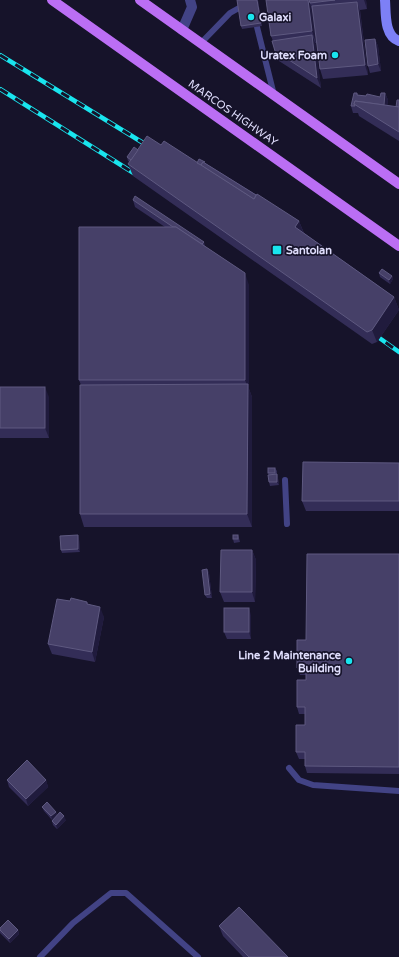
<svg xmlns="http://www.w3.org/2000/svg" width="399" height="957" font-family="'Varela Round',sans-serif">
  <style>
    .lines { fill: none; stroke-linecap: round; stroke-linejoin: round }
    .lane { stroke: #424385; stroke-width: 6 }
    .street { stroke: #424385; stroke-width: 10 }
    .secondary { stroke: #7d80f6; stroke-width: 10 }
    .primary { stroke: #bb6ef4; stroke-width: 10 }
    .rail-casing { stroke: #19e5ee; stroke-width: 4.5 }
    .rail { stroke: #16132a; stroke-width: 3; stroke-dasharray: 9; stroke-linecap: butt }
    .wall { fill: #332d57 }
    .shaded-wall { fill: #201b3d }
    .building { fill: #464068; stroke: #5e5980 }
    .poi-dot { fill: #19e5ee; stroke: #16132a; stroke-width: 1.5 }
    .labels { text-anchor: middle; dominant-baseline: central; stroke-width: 3.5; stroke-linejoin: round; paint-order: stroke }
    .poi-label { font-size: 11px; font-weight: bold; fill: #e0defd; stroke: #16132a; text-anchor: start }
    .street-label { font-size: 11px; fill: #e0defd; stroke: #16132a }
  </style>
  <rect width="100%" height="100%" fill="#16132a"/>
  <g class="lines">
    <g class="lane">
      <polyline points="257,27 274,95"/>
      <polyline points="200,44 230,13 239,8"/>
      <polyline points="285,480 287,524"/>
      <polyline points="289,768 299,780 313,785 399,791"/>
      <polyline points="40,957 73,923 111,893 126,893 198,957"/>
    </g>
    <polyline class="street" points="182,30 192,7 190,0"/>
    <path class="secondary" d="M385,0C386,13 384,36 399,41"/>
    <g class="primary">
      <polyline points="52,0 399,246"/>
      <polyline points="140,0 399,184"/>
    </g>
    <defs>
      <g id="rail">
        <polyline points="0,55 153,149"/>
        <polyline points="0,89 140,177"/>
        <polyline points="371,332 399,352"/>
      </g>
    </defs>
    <use href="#rail" class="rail-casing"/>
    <use href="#rail" class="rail"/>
  </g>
  <g class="wall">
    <polygon points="237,0 258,0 262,26 242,29 241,26"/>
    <polygon points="266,0 366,0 367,9 360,10 368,75 323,79 320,69 313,13 312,10 316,43 315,43 321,88 279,61 272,41 273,41 271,36"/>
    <polygon points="375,39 378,46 381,71 370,73 368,66"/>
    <polygon points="357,93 358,95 380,97 385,93 388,100 387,106 396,107 399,100 399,141 359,116 358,113 353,113 351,106"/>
    <polygon points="161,145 197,163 205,163 299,221 304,233 394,297 399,310 377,342 372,344 133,176 128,164 130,162 128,161 127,157 138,150"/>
    <polygon points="133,200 204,242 205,247 249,285 249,389 252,397 252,527 84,527 80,514 81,385 79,380 165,227 135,207"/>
    <polygon points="379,273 392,276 393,279 390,284 380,277"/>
    <polygon points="0,387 49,397 49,438 0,438"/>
    <polygon points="399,463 399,511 306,511 302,501"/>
    <polygon points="275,468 277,471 277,474 278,478 279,485 270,486 269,482 269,475 268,473"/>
    <polygon points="238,535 239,538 240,542 234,543 233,539"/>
    <polygon points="79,539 80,552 62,553 61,550"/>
    <polygon points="252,550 256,560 255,602 224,602 220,592"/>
    <polygon points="399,554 399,774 307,773 305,766 305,759 299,759 296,752 305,725 305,714 299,714 297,707 306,680 306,675 300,675 297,668 306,640"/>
    <polygon points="207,569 209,573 212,598 207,598 205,595"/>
    <polygon points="70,601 87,602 88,605 104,617 95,662 52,654 48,644"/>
    <polygon points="251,615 251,639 227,639 224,632"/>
    <polygon points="7,780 46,780 48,787 28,806 9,787"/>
    <polygon points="42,807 56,812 57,815 52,820 44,811"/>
    <polygon points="66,820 57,829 53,825 52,821"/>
    <polygon points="219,926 288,957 243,957 223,936"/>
    <polygon points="0,928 18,930 19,934 10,943 0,933"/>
  </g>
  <g class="shaded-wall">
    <polygon points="257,0 258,0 262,26 261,23"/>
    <polygon points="308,0 311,0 310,3 312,10 316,43 312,31"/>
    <polygon points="364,0 366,0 367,9"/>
    <polygon points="357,2 360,12 368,75 365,65"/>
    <polygon points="312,35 316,45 321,88 317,78"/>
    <polygon points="375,39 378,46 381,71 378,64"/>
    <polygon points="385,93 388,100 386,117 383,110"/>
    <polygon points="299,221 304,234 295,227"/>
    <polygon points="245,273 249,285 249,389 252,397 252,527 247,514 248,388 245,380"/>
    <polygon points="392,276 393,279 390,284 389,280"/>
    <polygon points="394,297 399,310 377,342 372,330"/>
    <polygon points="45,387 49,397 49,438 45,428"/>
    <polygon points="277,474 278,478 279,485 277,482"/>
    <polygon points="78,535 79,539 80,552 78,549"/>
    <polygon points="252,550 256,560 255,602 252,592"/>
    <polygon points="207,569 209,573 212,598 210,594"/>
    <polygon points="100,607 104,617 95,662 92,652"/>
    <polygon points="249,608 251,615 251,639 249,632"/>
    <polygon points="46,780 48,787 28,806 26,799"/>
    <polygon points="56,812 57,815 52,820 51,816"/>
    <polygon points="64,816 66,820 57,829 56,825"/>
    <polygon points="18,930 19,934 10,943 9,939"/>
  </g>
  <g class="building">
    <polygon points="237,0 257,0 261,23 241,26"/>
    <polygon points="266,0 308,0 312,31 271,36"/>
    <polygon points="309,0 335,0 310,3"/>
    <polygon points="357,2 365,65 320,69 312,6"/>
    <polygon points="312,35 317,78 275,51 272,41"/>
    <polygon points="375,39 378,64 368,66 365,40"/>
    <polygon points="354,93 357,93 357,95 366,96 367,94 380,97 381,93 385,93 384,105 355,101 354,104 355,106 351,106"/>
    <polygon points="397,100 399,100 399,107 396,107"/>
    <polygon points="355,101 399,107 399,132 354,104"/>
    <polygon points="147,136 161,145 164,141 254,199 257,194 299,221 295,227 394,297 372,330 367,332 128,164"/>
    <polygon points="134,147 138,150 131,160 127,157"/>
    <polygon points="199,159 205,162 203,162 201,165 197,163"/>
    <polygon points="203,162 256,195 254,199 201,165"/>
    <polygon points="135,196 204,242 202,244 176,227 173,227 133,200"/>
    <polygon points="79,227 176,227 245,273 245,380 79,380"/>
    <polygon points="382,269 392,276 389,280 379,273"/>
    <polygon points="248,384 247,514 80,514 80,385"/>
    <rect x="0" y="387" width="45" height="41"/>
    <polygon points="303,462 399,463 399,501 302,501"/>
    <rect x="268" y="468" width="7" height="5"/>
    <polygon points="277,474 277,482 269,482 268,475"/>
    <polygon points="78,535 78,549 61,550 60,536"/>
    <rect x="233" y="535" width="5" height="4"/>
    <polygon points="221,550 252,550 252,592 220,592"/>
    <polygon points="307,554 399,554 399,767 305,766 305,752 296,752 296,725 305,725 305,707 297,707 297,680 306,680 306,668 297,668 297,640 306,640"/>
    <polygon points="207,569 210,594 205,595 202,570"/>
    <polygon points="71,598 87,602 87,604 100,607 92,652 48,644 57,599 70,601"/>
    <rect x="224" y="608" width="25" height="24"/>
    <polygon points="27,760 46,780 26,799 7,780"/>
    <polygon points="47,802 56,812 51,816 42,807"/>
    <polygon points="60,812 64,816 56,825 52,821"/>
    <polygon points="239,907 288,957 249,957 219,926"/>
    <polygon points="8,920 18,930 9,939 0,930 0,928"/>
  </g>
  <g class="poi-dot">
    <circle cx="251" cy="17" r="4"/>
    <circle cx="335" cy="55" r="4"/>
    <rect x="272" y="245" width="10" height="10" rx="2"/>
    <circle cx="349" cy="661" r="4"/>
  </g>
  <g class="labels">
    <g class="poi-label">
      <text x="259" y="17">Galaxi</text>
      <text x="327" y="55" text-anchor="end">Uratex Foam</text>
      <text x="286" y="250">Santolan</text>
      <text x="341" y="655" text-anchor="end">Line 2 Maintenance<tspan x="341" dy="13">Building</tspan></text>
    </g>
    <g class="street-label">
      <text transform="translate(233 113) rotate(35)">MARCOS HIGHWAY</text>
    </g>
  </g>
</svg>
